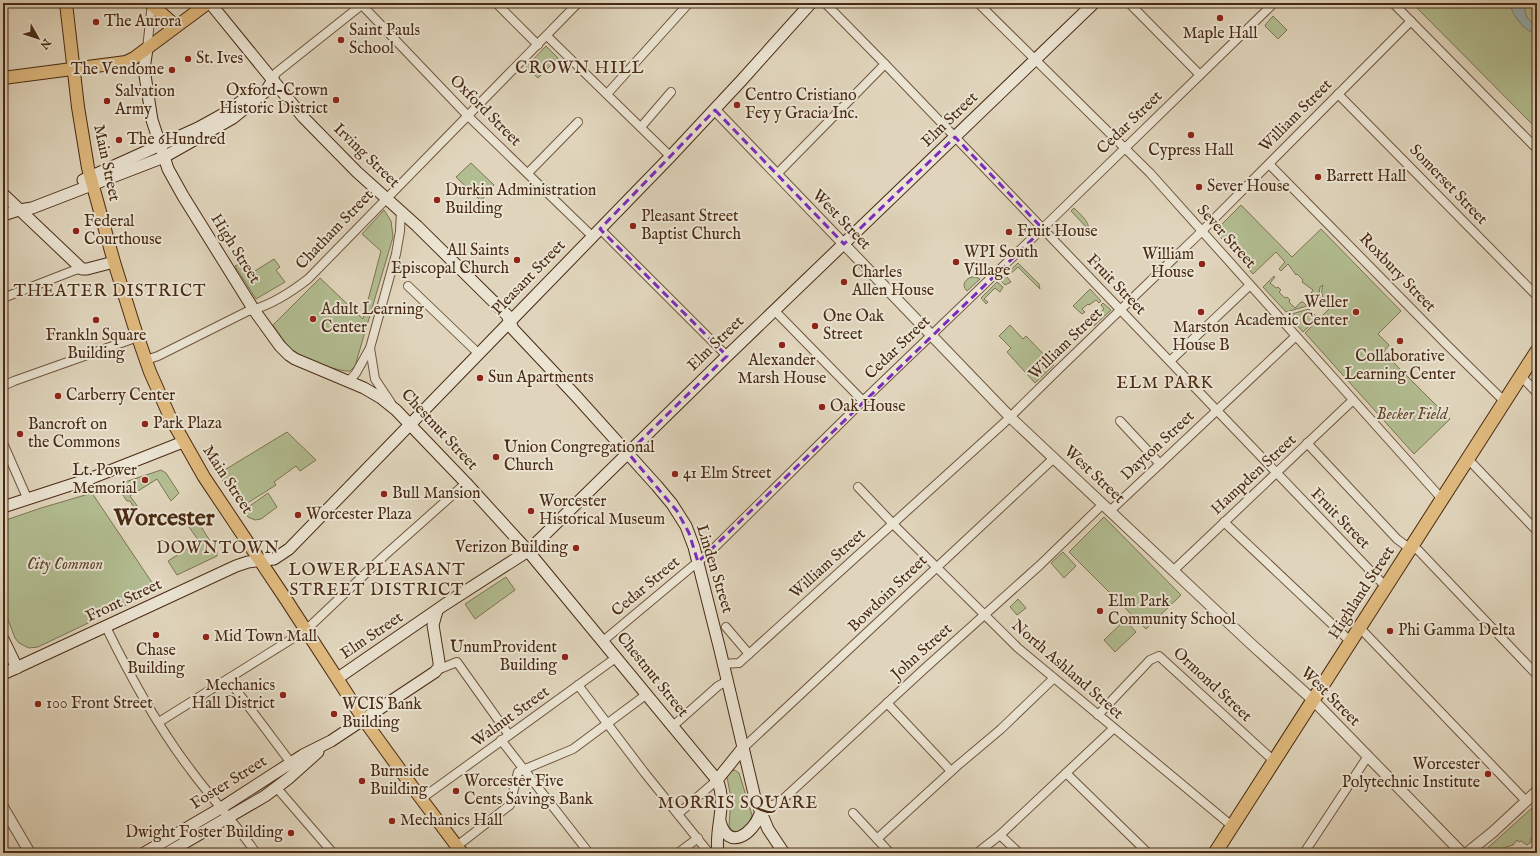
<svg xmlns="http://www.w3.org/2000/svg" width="1540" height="856" font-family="'IM FELL English',serif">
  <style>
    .green { fill: #b2bd91; stroke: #7e7452 }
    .water { fill: #98b6bb; stroke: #787e78 }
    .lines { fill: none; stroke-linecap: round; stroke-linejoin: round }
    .minor-casing { stroke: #6f553d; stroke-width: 10 }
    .tertiary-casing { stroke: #6f553d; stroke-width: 12 }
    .secondary-casing { stroke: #492a13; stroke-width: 13 }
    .primary-casing { stroke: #492a13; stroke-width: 14 }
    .trunk-casing { stroke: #492a13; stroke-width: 15 }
    .minor { stroke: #ebe4d3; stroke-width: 8 }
    .tertiary { stroke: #ebe4d3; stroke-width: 10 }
    .secondary { stroke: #ebe4d3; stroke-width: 11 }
    .primary { stroke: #e0ba7e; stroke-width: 12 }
    .trunk { stroke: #e0ba7e; stroke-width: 13 }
    .marked { fill: none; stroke: #7b2cbf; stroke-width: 3; stroke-dasharray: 8 5; stroke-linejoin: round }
    .poi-dot { fill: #8f2418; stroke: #ebe4d3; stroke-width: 1.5 }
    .labels { text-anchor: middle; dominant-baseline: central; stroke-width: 4; stroke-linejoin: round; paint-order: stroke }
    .poi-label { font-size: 16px; fill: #492a13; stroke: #ebe4d3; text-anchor: start }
    .street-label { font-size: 16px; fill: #492a13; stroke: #ebe4d3 }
    .park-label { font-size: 16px; font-style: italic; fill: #5e472c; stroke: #ebe4d3 }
    .neighbourhood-label { font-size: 17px; letter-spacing: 1px; fill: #492a13; stroke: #ebe4d3 }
    .town-label { font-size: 24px; font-weight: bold; fill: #492a13; stroke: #ebe4d3 }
  </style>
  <rect width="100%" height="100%" fill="#e0d5bc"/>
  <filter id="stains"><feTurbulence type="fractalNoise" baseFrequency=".005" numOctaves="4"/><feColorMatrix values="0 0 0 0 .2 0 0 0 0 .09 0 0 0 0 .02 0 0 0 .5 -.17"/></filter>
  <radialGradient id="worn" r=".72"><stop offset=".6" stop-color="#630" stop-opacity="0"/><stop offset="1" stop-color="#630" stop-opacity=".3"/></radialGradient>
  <g class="green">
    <polygon points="1412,3 1537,3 1537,129"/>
    <polygon points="1273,16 1287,30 1278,39 1265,26 1266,24"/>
    <polygon points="546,46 558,58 538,78 526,67"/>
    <polygon points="471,163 494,185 481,201 456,177"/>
    <path d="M1241,205L1292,257L1321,229L1401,311L1378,334L1389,345L1385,350L1384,353L1450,419L1414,454L1305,333L1333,305L1335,299L1326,301C1321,296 1321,291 1323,285L1320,287L1319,294L1324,302L1312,304L1307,299L1313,290L1302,282L1303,280L1297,274L1296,275L1288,264L1281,271L1279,269L1285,262L1276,252L1253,274L1215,231Z"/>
    <path d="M1074,208C1080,214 1089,221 1089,230L1071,211Z"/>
    <path d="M384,210L391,221L393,237L355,366L350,371C340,373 300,357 292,350C285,343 279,334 273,325L320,278L363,319L381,251L362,234Z"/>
    <polygon points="274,259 280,267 276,270 285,282 256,299 235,266 239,264 247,276"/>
    <polygon points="1018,263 1039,284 1040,289 1018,267 1007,277 1011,282 1005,285 1000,280"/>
    <polygon points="1274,276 1275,277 1270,283 1276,288 1278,287 1281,290 1279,292 1285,298 1287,297 1290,300 1289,302 1295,308 1301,302 1303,302 1307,306 1286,312 1263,287"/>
    <path d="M971,277H976L980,279L967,291C961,285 965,280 971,277Z"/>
    <polygon points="997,282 1003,287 1000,292 995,288 984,299 988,302 986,304 981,298"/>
    <polygon points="1090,289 1101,301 1099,303 1096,300 1089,305 1088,304 1082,309 1085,312 1082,314 1073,306"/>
    <polygon points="1103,303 1111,310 1094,326 1089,321 1093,317 1094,318 1104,309 1101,305"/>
    <polygon points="1309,309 1318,318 1303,332 1288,315"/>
    <polygon points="1010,325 1023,339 1026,336 1054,365 1035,383 1007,352 1011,348 999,336"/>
    <polygon points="287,432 316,460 300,471 296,466 274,482 276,485 241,507 218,474"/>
    <polygon points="161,470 166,473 179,493 171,501 157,479 130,496 138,507 135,509 130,501 127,501 118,488 119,484"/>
    <polygon points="92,493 157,590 38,647 29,648 19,643 15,638 3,607 3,521 41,508"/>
    <polygon points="268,493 277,507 261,519 255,520 248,517 244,510"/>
    <polygon points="193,514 217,552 217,556 177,575 168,561 199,541 184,520"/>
    <polygon points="1104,517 1181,595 1146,629 1069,552"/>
    <polygon points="1063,552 1076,566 1064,578 1051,563"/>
    <polygon points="506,577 515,590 475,619 465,604"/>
    <polygon points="1018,599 1026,608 1017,615 1010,607"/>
    <polygon points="1125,620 1136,632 1115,652 1104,640"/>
    <polygon points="735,770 739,773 752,815 750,821 738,832 732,831 729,826 731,798 727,777 731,771"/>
    <polygon points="1532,808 1537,813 1537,832 1531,838 1531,842 1527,845 1521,841 1519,842 1517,840 1513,845 1506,847 1502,853 1482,853"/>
  </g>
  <path class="water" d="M1509,3H1537V5C1517,0 1525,21 1537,26V34C1522,30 1514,16 1509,3Z"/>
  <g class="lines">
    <defs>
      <g id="minor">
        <polyline points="360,3 468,116 592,236"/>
        <polyline points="496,3 538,45"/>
        <polyline points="825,3 885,64 1386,587"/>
        <polyline points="978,3 1150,173 1442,499"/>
        <polyline points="1129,3 1200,75"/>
        <polyline points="1393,3 1537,149"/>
        <polyline points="547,36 671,157"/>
        <polyline points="147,49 152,3"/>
        <polyline points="273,80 276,73 364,3"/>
        <polyline points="607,94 689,3"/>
        <polyline points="1338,94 1537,296"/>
        <polyline points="641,127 671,92"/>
        <polyline points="1269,164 1445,343 1505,402"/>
        <polyline points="528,173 578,122"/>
        <polyline points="777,174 885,64"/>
        <polyline points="600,229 727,356"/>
        <polyline points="408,286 479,354"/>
        <polyline points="3,298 75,270 82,269"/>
        <polyline points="774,310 863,401"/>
        <path d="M146,360L158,356L248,311C270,306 290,293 308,279L578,3"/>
        <polyline points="1170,361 1250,285"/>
        <polyline points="1521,376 1537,393"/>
        <polyline points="349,381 356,373 370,348"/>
        <polyline points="3,386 14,381 138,337"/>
        <polyline points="391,403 375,379 370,348 396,254 400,231 401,211"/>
        <polyline points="1120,421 1160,464"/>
        <polyline points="3,443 28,500"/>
        <polyline points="1307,443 1397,539 1405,545 1418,550 1537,675"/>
        <polyline points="1467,458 1537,531"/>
        <polyline points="858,487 898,529 1018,648 1232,826"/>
        <polyline points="1110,511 1296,336"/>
        <polyline points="1224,522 1351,642"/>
        <polyline points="1174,570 1353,400"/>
        <path d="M106,627C130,676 157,726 190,769C211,798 236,824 256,853"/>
        <polyline points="726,627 749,654"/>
        <polyline points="1360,628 1526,801"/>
        <polyline points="603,641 712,550 869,395 1046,225 1274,3"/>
        <polyline points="723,664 739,663 1005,422 1060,368 1197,236 1411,21"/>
        <polyline points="437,670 457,662 509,735"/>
        <polyline points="228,679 291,763"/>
        <polyline points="578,685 644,772 709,853"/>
        <polyline points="887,703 951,771"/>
        <polyline points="1098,715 1150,660 1159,656 1274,761"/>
        <polyline points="159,722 306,630 384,556 466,483"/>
        <polyline points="673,726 718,686 727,681"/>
        <polyline points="501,740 589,853"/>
        <polyline points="742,749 1054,458"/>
        <polyline points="1066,773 1148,853"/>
        <polyline points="276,787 333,853"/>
        <polyline points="421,799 617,657"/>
        <path d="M755,799C763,804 771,808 780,802L923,670L1040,565L1103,504"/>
        <polyline points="853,813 890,853"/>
        <polyline points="678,814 717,780"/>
        <polyline points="1000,835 1019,853"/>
        <polyline points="877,839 957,766 1001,729 1054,678"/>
        <polyline points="457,846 510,805 518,772 573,749 647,694"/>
        <polyline points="678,853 698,838"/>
        <polyline points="977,853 1000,835 1114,728"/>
        <polyline points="1304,853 1368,756"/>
      </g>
      <g id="tertiary">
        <polyline points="715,110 1010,417 1249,642 1313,700 1462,853"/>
        <polyline points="3,807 30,853"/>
        <polyline points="1467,853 1493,832 1537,791"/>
      </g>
      <g id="secondary">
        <polyline points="210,3 303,117 357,172 417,226 507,315 513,329 576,396 657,486 672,504 686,526 694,547 720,650 755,798 768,829 784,853"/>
        <path d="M147,49L144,69L152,120L168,169L183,196L254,310L280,346L289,355L295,359L364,388L381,398L396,410L466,483L528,551L717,780C728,803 714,829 718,853"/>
        <polyline points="83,180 198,128 227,112 247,97"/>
        <polyline points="3,194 82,269 87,269 114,262"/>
        <polyline points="3,215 19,210 32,208 164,157 233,118 266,91 273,80"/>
        <polyline points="3,507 89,479 183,442"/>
        <polyline points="3,639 17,668"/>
        <polyline points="3,674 236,566 248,562 274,559 289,549 669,158 741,81 811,3"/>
        <polyline points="338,678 444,605 528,551 727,356 1094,3"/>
        <polyline points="717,780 742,749"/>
        <path d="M720,821C728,852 753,834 760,814"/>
        <polyline points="144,853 221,808 303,755 331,741 435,672 439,667 439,662 433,625 437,611"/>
        <polyline points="167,853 265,796 289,778 318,752"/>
      </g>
      <g id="primary">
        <polyline points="66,3 78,107 88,168 114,262 135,329 150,372 170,417 204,477 287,601 364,720 414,789 462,853"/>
        <polyline points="152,5 176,26"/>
        <polyline points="3,78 126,62 134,58 208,3"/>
      </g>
      <polyline id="trunk" points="1215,853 1537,351"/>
    </defs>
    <use href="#minor" class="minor-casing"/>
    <use href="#tertiary" class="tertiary-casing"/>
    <use href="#secondary" class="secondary-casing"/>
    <use href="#primary" class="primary-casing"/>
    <use href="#trunk" class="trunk-casing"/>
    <use href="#minor" class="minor"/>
    <use href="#tertiary" class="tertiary"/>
    <use href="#secondary" class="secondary"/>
    <use href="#primary" class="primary"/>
    <use href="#trunk" class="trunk"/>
  </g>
  <path class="marked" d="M715,110L844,244L955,137L1043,229L698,562L689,533L677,511L628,453L727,356L600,229Z"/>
  <g class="poi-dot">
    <circle cx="1220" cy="18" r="4"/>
    <circle cx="96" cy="22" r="4"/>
    <circle cx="341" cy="40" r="4"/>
    <circle cx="188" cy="59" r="4"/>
    <circle cx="172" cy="70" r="4"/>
    <circle cx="336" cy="100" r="4"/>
    <circle cx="107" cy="101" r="4"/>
    <circle cx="737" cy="105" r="4"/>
    <circle cx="1191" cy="135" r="4"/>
    <circle cx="119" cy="140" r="4"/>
    <circle cx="1318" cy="177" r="4"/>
    <circle cx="1199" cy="187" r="4"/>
    <circle cx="437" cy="200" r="4"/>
    <circle cx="633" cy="226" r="4"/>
    <circle cx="76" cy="231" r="4"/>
    <circle cx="1009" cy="232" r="4"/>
    <circle cx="517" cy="260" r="4"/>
    <circle cx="956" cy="262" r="4"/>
    <circle cx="1202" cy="264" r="4"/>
    <circle cx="844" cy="282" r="4"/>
    <circle cx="1201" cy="312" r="4"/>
    <circle cx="1356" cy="312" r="4"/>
    <circle cx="313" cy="319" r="4"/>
    <circle cx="96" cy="320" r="4"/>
    <circle cx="815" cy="326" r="4"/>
    <circle cx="1400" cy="341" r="4"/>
    <circle cx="782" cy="345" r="4"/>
    <circle cx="480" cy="378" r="4"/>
    <circle cx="58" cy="396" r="4"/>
    <circle cx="822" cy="407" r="4"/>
    <circle cx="145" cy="424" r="4"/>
    <circle cx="20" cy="434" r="4"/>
    <circle cx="496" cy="457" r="4"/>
    <circle cx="675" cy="474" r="4"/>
    <circle cx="145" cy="480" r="4"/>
    <circle cx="384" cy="494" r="4"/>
    <circle cx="531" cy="511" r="4"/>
    <circle cx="298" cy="515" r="4"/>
    <circle cx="576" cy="548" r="4"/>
    <circle cx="1100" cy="611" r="4"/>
    <circle cx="1390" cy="631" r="4"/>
    <circle cx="156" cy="635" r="4"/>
    <circle cx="206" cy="637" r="4"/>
    <circle cx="565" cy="657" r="4"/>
    <circle cx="283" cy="695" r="4"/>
    <circle cx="38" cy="704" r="4"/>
    <circle cx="334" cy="714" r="4"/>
    <circle cx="1488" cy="774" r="4"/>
    <circle cx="362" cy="781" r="4"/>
    <circle cx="456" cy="791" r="4"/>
    <circle cx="392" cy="821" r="4"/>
    <circle cx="291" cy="833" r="4"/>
  </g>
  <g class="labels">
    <g class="poi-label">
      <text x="104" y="22">The Aurora</text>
      <text x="349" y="31">Saint Pauls<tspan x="349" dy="18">School</tspan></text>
      <text x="1220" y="34" text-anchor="middle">Maple Hall</text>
      <text x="196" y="59">St. Ives</text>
      <text x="164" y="70" text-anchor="end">The Vendome</text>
      <text x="328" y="91" text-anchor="end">Oxford-Crown<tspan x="328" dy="18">Historic District</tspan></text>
      <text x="115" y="92">Salvation<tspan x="115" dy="18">Army</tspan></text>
      <text x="745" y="96">Centro Cristiano<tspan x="745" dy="18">Fey y Gracia Inc.</tspan></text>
      <text x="127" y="140">The 6Hundred</text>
      <text x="1191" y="151" text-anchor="middle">Cypress Hall</text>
      <text x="1326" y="177">Barrett Hall</text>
      <text x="1207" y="187">Sever House</text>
      <text x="445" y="191">Durkin Administration<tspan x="445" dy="18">Building</tspan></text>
      <text x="641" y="217">Pleasant Street<tspan x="641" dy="18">Baptist Church</tspan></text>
      <text x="84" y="222">Federal<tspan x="84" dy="18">Courthouse</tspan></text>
      <text x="1017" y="232">Fruit House</text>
      <text x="509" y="251" text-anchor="end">All Saints<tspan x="509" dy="18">Episcopal Church</tspan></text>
      <text x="964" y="253">WPI South<tspan x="964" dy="18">Village</tspan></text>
      <text x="1194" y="255" text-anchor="end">William<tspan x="1194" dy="18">House</tspan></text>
      <text x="852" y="273">Charles<tspan x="852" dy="18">Allen House</tspan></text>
      <text x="1348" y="303" text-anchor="end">Weller<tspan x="1348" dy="18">Academic Center</tspan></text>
      <text x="321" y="310">Adult Learning<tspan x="321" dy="18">Center</tspan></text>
      <text x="823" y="317">One Oak<tspan x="823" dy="18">Street</tspan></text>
      <text x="1201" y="328" text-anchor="middle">Marston<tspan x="1201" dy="18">House B</tspan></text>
      <text x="96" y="336" text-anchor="middle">Frankln Square<tspan x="96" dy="18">Building</tspan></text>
      <text x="1400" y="357" text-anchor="middle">Collaborative<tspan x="1400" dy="18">Learning Center</tspan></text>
      <text x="782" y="361" text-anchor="middle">Alexander<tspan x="782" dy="18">Marsh House</tspan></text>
      <text x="488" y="378">Sun Apartments</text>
      <text x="66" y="396">Carberry Center</text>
      <text x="830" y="407">Oak House</text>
      <text x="153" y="424">Park Plaza</text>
      <text x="28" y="425">Bancroft on<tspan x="28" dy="18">the Commons</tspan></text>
      <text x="504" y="448">Union Congregational<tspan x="504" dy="18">Church</tspan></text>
      <text x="137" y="471" text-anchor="end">Lt. Power<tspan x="137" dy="18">Memorial</tspan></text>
      <text x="683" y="474">41 Elm Street</text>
      <text x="392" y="494">Bull Mansion</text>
      <text x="539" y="502">Worcester<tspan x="539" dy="18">Historical Museum</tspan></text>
      <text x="306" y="515">Worcester Plaza</text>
      <text x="568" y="548" text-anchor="end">Verizon Building</text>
      <text x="1108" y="602">Elm Park<tspan x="1108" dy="18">Community School</tspan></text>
      <text x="1398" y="631">Phi Gamma Delta</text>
      <text x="214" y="637">Mid Town Mall</text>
      <text x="557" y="648" text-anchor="end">UnumProvident<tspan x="557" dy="18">Building</tspan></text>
      <text x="156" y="651" text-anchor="middle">Chase<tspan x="156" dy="18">Building</tspan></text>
      <text x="275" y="686" text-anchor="end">Mechanics<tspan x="275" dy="18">Hall District</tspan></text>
      <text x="46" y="704">100 Front Street</text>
      <text x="342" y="705">WCIS Bank<tspan x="342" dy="18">Building</tspan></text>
      <text x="1480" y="765" text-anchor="end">Worcester<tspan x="1480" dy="18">Polytechnic Institute</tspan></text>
      <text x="370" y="772">Burnside<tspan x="370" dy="18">Building</tspan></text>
      <text x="464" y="782">Worcester Five<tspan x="464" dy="18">Cents Savings Bank</tspan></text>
      <text x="400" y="821">Mechanics Hall</text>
      <text x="283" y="833" text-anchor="end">Dwight Foster Building</text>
    </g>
    <g class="street-label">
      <text transform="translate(485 111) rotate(45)">Oxford Street</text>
      <text transform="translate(1296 116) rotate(-45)">William Street</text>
      <text transform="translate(950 120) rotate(-44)">Elm Street</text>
      <text transform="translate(1130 123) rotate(-44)">Cedar Street</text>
      <text transform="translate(366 156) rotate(44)">Irving Street</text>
      <text transform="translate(106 163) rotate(78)">Main Street</text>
      <text transform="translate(1448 185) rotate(46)">Somerset Street</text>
      <text transform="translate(841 220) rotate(46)">West Street</text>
      <text transform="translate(335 230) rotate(-46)">Chatham Street</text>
      <text transform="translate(1226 237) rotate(48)">Sever Street</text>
      <text transform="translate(235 249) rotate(58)">High Street</text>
      <text transform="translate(1397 273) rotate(46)">Roxbury Street</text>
      <text transform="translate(529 278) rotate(-46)">Pleasant Street</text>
      <text transform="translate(1116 285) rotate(46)">Fruit Street</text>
      <text transform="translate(716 344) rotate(-44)">Elm Street</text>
      <text transform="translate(1066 344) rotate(-44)">William Street</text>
      <text transform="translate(898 348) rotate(-44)">Cedar Street</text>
      <text transform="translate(439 430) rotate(47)">Chestnut Street</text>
      <text transform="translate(1158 446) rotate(-43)">Dayton Street</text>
      <text transform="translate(1094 475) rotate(43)">West Street</text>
      <text transform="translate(1254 475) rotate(-43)">Hampden Street</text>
      <text transform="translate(227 480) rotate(57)">Main Street</text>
      <text transform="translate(1340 519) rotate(46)">Fruit Street</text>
      <text transform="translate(828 564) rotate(-42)">William Street</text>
      <text transform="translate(714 569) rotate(73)">Linden Street</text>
      <text transform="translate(646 587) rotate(-40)">Cedar Street</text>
      <text transform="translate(1362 593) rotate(-57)">Highland Street</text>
      <text transform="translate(888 594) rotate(-44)">Bowdoin Street</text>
      <text transform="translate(124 601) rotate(-25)">Front Street</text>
      <text transform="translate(372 636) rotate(-34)">Elm Street</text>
      <text transform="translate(922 652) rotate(-42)">John Street</text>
      <text transform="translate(1067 670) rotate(41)">North Ashland Street</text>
      <text transform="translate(652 675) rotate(51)">Chestnut Street</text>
      <text transform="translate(1212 685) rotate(43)">Ormond Street</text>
      <text transform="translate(1330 697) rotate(45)">West Street</text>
      <text transform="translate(511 717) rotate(-36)">Walnut Street</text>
      <text transform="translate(229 783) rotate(-32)">Foster Street</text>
    </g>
    <g class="park-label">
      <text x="1412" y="415">Becker Field</text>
      <text x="65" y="565">City Common</text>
    </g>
    <g class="neighbourhood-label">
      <text x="580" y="68">CROWN HILL</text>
      <text x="110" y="291">THEATER DISTRICT</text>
      <text x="1165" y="383">ELM PARK</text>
      <text x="218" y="548">DOWNTOWN</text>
      <text x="377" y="570">LOWER PLEASANT<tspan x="377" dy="20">STREET DISTRICT</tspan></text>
      <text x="738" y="803">MORRIS SQUARE</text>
    </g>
    <g class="town-label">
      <text x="164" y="518">Worcester</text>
    </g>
  </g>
  <rect width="1540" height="856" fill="none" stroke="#e0d5bc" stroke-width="16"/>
  <rect x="4" y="4" width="1532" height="848" fill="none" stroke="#492a13" stroke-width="2"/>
  <rect x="8" y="8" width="1524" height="840" fill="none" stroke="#492a13"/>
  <g transform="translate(38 38) rotate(129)" stroke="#ebe4d3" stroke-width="3" paint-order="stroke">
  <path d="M0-3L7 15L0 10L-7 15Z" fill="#492a13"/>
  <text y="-6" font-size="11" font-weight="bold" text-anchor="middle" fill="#492a13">N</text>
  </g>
  <rect width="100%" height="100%" filter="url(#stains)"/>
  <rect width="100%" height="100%" fill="url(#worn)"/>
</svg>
